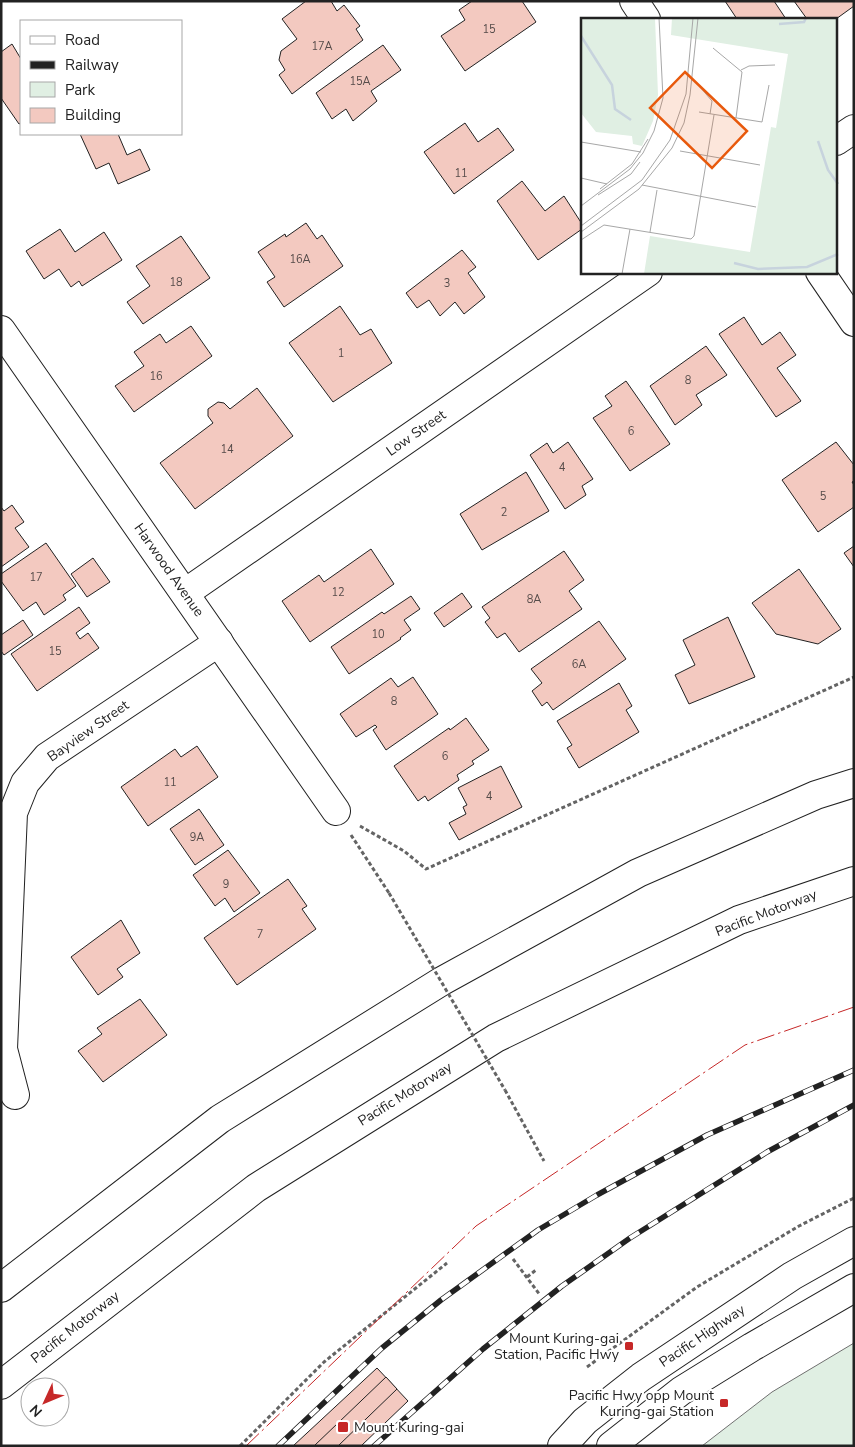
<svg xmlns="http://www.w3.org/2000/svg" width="855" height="1447" font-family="'Nunito Sans',sans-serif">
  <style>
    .green { fill: #e0efe3; stroke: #6f6f6f }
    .building { fill: #f3c9c0; stroke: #222 }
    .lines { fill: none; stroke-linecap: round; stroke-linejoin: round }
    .minor-casing { stroke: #222; stroke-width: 30 }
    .major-casing { stroke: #222; stroke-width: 30 }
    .highway-casing { stroke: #222; stroke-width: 30 }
    .path { stroke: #646464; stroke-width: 3; stroke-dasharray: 4 2.5; stroke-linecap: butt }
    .minor { stroke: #fff; stroke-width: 28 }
    .major { stroke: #fff; stroke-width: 28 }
    .highway { stroke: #fff; stroke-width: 28 }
    .rail-casing { stroke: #222; stroke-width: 5.5 }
    .rail { stroke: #fff; stroke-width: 4; stroke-dasharray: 11; stroke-linecap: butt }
    .path-bridge { stroke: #646464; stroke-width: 3; stroke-dasharray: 4 2.5; stroke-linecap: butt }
    .power { stroke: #c62828; stroke-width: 1; stroke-dasharray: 18 4 2.5 4; stroke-linecap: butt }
    .poi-dot { fill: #c62828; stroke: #fff; stroke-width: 2 }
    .labels { text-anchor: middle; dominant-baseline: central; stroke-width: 4; stroke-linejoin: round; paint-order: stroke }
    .number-label { font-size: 11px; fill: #564c4a }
    .street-label { font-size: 14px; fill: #222; stroke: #fff }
    .poi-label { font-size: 14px; fill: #222; stroke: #fff; text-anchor: end }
    .inset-river { fill: none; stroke: #c7d3dd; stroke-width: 2.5 }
    .inset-road { fill: none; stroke: #a7a7a7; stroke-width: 1 }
    .view { fill: #e8590c; fill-opacity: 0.15; stroke: #e8590c; stroke-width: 2.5 }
    .inset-edge { fill: none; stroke: #222; stroke-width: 2.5 }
  </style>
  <rect width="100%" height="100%" fill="#fff"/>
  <polygon class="green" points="854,1343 854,1446 702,1446 772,1392"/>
  <g class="building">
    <polygon points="306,1 331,1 337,11 344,5 360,26 356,29 363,40 292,94 279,75 285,70 279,60 281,51 297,39 282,19"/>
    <polygon points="472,1 522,1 536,22 465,71 441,36 465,20 459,10"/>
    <polygon points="725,1 774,1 786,19 737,19"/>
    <polygon points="794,1 854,1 854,6 836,19 807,19"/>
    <polygon points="12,44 21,59 21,123 19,124 1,98 1,52"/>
    <polygon points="383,45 401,70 371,91 377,101 353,121 346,109 332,119 316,93"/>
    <polygon points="465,123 478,142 498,128 514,150 454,194 424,152"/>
    <polygon points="80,134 118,134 127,155 140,149 150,170 118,184 109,163 96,169"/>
    <polygon points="522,181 545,211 564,196 582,224 582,229 538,260 497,201"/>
    <polygon points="306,223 317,239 322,235 343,266 284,307 267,282 275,277 258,252 285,234 286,237"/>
    <polygon points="60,229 75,252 104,232 122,260 82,286 79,281 71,287 59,269 44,279 26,251"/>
    <polygon points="181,236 210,278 143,324 127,302 150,286 136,266"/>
    <polygon points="462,250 476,267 468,273 485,297 464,314 455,302 440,316 429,300 417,308 406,293"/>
    <polygon points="340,306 360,335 371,329 392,363 333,402 289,343"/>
    <polygon points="744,317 762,345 780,332 796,355 777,368 801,401 776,417 719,334"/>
    <polygon points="191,326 212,356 134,412 115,386 144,366 134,352 160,334 166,343"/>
    <polygon points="706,346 727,375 696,395 702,405 675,425 650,386"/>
    <polygon points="626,381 670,444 630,471 593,418 612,406 605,396"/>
    <polygon points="257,388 293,436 195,509 160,463 213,423 208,416 208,409 218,402 224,403 230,409"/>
    <polygon points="568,442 593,479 582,486 586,495 565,509 530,455 547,443 553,453"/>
    <polygon points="836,442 854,465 854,481 852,482 854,485 854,507 818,532 782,480"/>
    <polygon points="526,472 549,511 482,550 460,514"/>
    <polygon points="12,505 24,522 15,528 29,547 1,567 1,507 4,511"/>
    <polygon points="46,543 76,586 63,595 66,600 44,615 36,602 23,611 1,581 1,574"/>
    <polygon points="854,546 854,567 844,553"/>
    <polygon points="371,549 394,584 310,642 282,601 319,575 324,582"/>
    <polygon points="564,551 584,580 569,591 582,609 519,652 505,633 497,638 485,622 490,618 482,607"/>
    <polygon points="93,558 110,582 87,597 71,574"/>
    <polygon points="799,569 841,629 818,644 776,634 752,603"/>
    <polygon points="462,593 472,607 444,627 434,613"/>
    <polygon points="411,596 420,609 404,620 411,630 400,638 401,639 349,674 331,647 382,612 384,614"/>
    <polygon points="79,607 90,623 76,633 80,639 88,633 99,648 37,691 11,654"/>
    <polygon points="728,617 755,677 689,704 675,675 695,665 683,640"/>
    <polygon points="23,620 33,635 4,655 1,651 1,635"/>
    <polygon points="599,621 626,659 553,710 547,702 542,706 532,691 542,683 531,669"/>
    <polygon points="413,677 438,714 386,750 373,730 377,727 375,725 356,737 340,714 391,678 398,687"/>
    <polygon points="619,683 632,706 626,710 639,732 579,768 567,748 572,745 557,721"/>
    <polygon points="466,718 489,750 472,761 474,764 457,775 459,780 428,801 425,796 418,801 394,766 449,728 450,730"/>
    <polygon points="197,746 218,777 148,826 121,787 175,749 181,757"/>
    <polygon points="501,766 522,807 459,840 449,823 466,814 463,807 467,805 458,788"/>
    <polygon points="199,809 224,845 195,865 170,829"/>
    <polygon points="228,850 260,893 234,912 225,898 215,906 193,875"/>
    <polygon points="288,879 307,906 302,909 316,929 237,985 204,938"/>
    <polygon points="121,920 140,953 117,969 123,977 98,995 71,957"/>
    <polygon points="140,999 167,1035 103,1082 78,1051 102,1034 97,1028"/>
    <polygon points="377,1368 408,1401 361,1446 293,1446"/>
    <polygon points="386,1377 397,1389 338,1446 314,1446"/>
  </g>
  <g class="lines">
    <defs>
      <g id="minor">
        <polyline points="634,1 646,19"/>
        <polyline points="836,141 854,129"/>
        <polyline points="820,272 854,322"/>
        <polyline points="1,330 336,811"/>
        <polyline points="185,593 648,272"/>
        <polyline points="15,1095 3,1049 13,813 25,783 47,757 219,642"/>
      </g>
      <g id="major">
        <polyline points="562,1446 585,1421 641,1377 792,1276 854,1241"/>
        <polyline points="611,1446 681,1391 752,1347 854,1288"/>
      </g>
      <g id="highway">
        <polyline points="1,1288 220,1119 442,981 638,873 816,795 854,783"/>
        <polyline points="1,1385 256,1188 496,1038 739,920 854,881"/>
      </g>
    </defs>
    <use href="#minor" class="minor-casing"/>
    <use href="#major" class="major-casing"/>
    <use href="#highway" class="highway-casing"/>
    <g class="path">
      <polyline points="360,826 404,851 426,869 854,677"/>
      <polyline points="351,835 389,893"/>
      <polyline points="505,1090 544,1161"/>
      <polyline points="513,1259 540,1295"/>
      <polyline points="527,1277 536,1270"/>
      <polyline points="587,1367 697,1287 799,1226 854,1198"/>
      <polyline points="240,1446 324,1362 447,1263"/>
    </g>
    <use href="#minor" class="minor"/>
    <use href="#major" class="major"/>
    <use href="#highway" class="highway"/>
    <defs>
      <g id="rail">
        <polyline points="278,1446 382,1348 441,1300 538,1230 597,1195 707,1135 854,1070"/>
        <polyline points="374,1446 483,1349 562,1286 630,1238 767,1152 854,1105"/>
      </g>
    </defs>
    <use href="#rail" class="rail-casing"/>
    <use href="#rail" class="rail"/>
    <polyline class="path-bridge" points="389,893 505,1090"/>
    <polyline class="power" points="246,1446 476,1226 745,1045 854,1007"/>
  </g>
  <g class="poi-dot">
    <rect x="624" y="1341" width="10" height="10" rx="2.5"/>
    <rect x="719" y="1398" width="10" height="10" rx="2.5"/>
    <rect x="337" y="1421" width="12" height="12" rx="2.5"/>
  </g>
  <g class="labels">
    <g class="number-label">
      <text x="489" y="29">15</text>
      <text x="322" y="46">17A</text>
      <text x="360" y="81">15A</text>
      <text x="461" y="173">11</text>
      <text x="300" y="259">16A</text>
      <text x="176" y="282">18</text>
      <text x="447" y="283">3</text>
      <text x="341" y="353">1</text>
      <text x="156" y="376">16</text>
      <text x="688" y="380">8</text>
      <text x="631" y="431">6</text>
      <text x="227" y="449">14</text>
      <text x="562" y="467">4</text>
      <text x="823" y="496">5</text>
      <text x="504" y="512">2</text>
      <text x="36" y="577">17</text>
      <text x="338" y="592">12</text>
      <text x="534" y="599">8A</text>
      <text x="378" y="634">10</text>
      <text x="55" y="651">15</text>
      <text x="579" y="664">6A</text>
      <text x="394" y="701">8</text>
      <text x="445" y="756">6</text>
      <text x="170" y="782">11</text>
      <text x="489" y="796">4</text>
      <text x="197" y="837">9A</text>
      <text x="226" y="884">9</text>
      <text x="260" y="934">7</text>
    </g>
    <g class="street-label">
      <text transform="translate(416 433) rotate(-35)">Low Street</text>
      <text transform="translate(169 570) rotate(55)">Harwood Avenue</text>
      <text transform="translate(88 731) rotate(-35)">Bayview Street</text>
      <text transform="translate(766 913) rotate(-21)">Pacific Motorway</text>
      <text transform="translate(405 1094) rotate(-32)">Pacific Motorway</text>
      <text transform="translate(75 1327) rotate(-38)">Pacific Motorway</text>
      <text transform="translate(702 1336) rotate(-34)">Pacific Highway</text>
    </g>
    <g class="poi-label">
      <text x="619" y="1338">Mount Kuring-gai<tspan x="619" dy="16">Station, Pacific Hwy</tspan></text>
      <text x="714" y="1395">Pacific Hwy opp Mount<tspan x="714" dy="16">Kuring-gai Station</tspan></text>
      <text x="354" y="1427" text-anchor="start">Mount Kuring-gai</text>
    </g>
  </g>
  <g transform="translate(581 18)">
    <rect width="256" height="256" fill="#fff"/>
    <path d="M0,0H74L77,77L72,103L61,128L52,126L51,118L15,114L0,95ZM91,0H256V256H63L69,218L169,234L190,109L195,110L207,36L90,17Z" fill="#e0efe3"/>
    <path class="inset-river" d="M198,6L223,4L225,0M0,18L31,67L34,91L50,102M237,123L247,152L257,166M153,245L177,251L226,249L257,236"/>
    <path class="inset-road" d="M132,30L161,54L155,100M160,52L168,48L194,47M119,69L131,83L129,96M118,94L181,104L188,67M0,124L60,134M99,133L179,147M0,160L26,166M61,167L175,189M19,171L51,146L67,121M17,177L50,156L59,144M0,188L49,151L62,135L73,113L82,80L78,0M0,208L61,162L89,122L105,76L112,0M0,214L58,171L91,130L103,105L109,77L117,0M69,214L76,172M0,222L23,207L110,221L113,218L133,97M41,256L49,211"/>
    <path class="view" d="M104,54L166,113L131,150L69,90Z"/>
    <rect width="256" height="256" class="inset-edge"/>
  </g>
  <rect width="855" height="1447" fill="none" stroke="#222222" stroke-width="5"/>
  <rect x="20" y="20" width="162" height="115" fill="#ffffff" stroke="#a7a7a7"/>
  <rect x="30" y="36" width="25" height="8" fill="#ffffff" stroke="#a7a7a7"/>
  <text x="65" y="45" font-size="15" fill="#222222">Road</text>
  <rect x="30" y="61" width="25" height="8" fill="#222222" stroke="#a7a7a7"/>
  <text x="65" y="70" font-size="15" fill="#222222">Railway</text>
  <rect x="30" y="82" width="25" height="15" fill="#e0efe3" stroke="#a7a7a7"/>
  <text x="65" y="95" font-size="15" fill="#222222">Park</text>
  <rect x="30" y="108" width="25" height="15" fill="#f3c9c0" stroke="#a7a7a7"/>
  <text x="65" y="120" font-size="15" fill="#222222">Building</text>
  <g transform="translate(45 1402) rotate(226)"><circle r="24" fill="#ffffff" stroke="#a7a7a7"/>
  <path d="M0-4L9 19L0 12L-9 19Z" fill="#c62828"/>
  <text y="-8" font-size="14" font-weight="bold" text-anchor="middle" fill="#222222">N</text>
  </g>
</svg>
